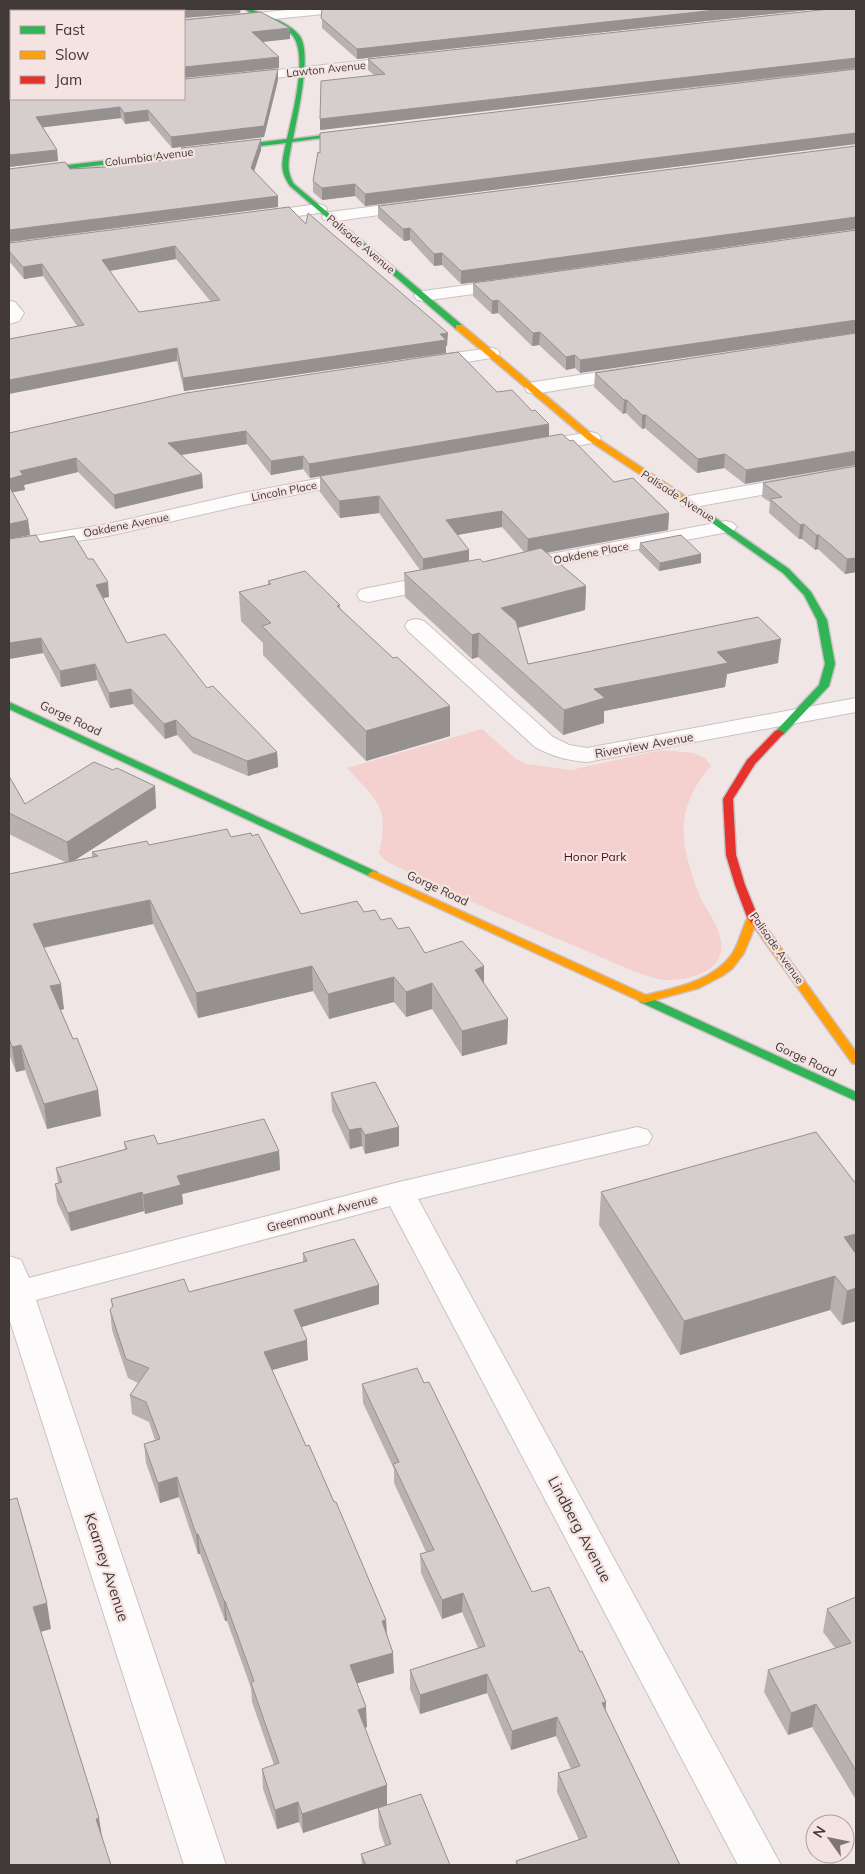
<svg xmlns="http://www.w3.org/2000/svg" width="865" height="1874" font-family="Mulish,sans-serif">
  <style>
    .green { fill: #f4d1ce }
    .lines { fill: none; stroke-linecap: round; stroke-linejoin: round }
    .street-casing { stroke: #cac2c2; stroke-width: 2 }
    .fast-casing { stroke: #cac2c2; stroke-width: 3 }
    .slow-casing { stroke: #cac2c2; stroke-width: 3 }
    .jam-casing { stroke: #cac2c2; stroke-width: 3 }
    .street { fill: #fdfbfb; fill-rule: evenodd }
    .fast { fill: #30b455; fill-rule: evenodd }
    .slow { fill: #ff9f0a; fill-rule: evenodd }
    .jam { fill: #e5322d; fill-rule: evenodd }
    .wall { fill: #b8b1b0; fill-rule: evenodd }
    .shaded-wall { fill: #969090 }
    .building { fill: #d6cecd; stroke: #969090; fill-rule: evenodd }
    .labels { text-anchor: middle; dominant-baseline: central; stroke-width: 4.5; stroke-linejoin: round; paint-order: stroke }
    .far-street-label { font-size: 11px; fill: #403938; stroke: #f5e3e1 }
    .street-label { font-size: 12px; fill: #403938; stroke: #f5e3e1 }
    .park-label { font-size: 12px; fill: #520b0e; stroke: #f5e3e1 }
    .near-street-label { font-size: 15px; fill: #403938; stroke: #f5e3e1 }
  </style>
  <rect width="100%" height="100%" fill="#f1e6e6"/>
  <path class="green" d="M482,729L516,759L526,764L571,770L661,750L694,753L705,758L711,766C680,801 678,832 692,874C695,882 697,891 701,899C710,916 728,937 719,958C711,976 675,983 658,979C631,972 604,958 577,947C512,920 447,892 384,860L379,853C390,806 377,801 347,768Z"/>
  <g class="lines">
    <defs>
      <g id="street">
        <polygon points="298,9 340,9 334,13 184,28 184,20"/>
        <polygon points="406,56 411,57 413,60 411,63 184,88 184,80"/>
        <polygon points="415,201 421,203 423,206 421,209 330,222 324,220 322,217 324,214 330,212"/>
        <polygon points="319,204 325,206 327,209 325,212 258,222 252,220 250,217 252,214 258,212"/>
        <polygon points="511,279 517,280 520,284 517,288 423,301 417,300 414,296 417,292 423,291"/>
        <polygon points="9,301 15,302 24,313 19,321 9,324"/>
        <polygon points="491,348 497,349 500,353 497,357 425,369 418,367 416,363 418,359 425,357"/>
        <polygon points="632,367 639,369 641,373 639,377 534,394 527,392 525,388 527,384 534,382"/>
        <polygon points="591,432 598,434 601,438 598,442 536,453 529,451 526,447 529,443 536,441"/>
        <polygon points="856,466 856,478 689,508 682,506 679,502 682,498 689,496"/>
        <polygon points="358,471 365,473 368,477 365,481 243,505 108,536 9,552 9,540 108,524 243,493"/>
        <polygon points="726,521 733,523 737,527 733,531 519,572 511,571 508,566 511,561 519,560"/>
        <polygon points="440,574 448,576 451,581 448,586 368,602 360,600 357,595 360,590 368,588"/>
        <path d="M416,619L424,621L553,737L569,745L587,748L856,698V712L587,762C566,760 554,757 535,747L408,631L405,626L408,621Z"/>
        <polygon points="637,1127 648,1130 652,1137 648,1144 418,1199 781,1865 738,1865 390,1206 36,1300 226,1865 184,1865 9,1318 9,1256 21,1260 29,1278 399,1182"/>
      </g>
      <g id="fast">
        <path d="M245,9H251C266,16 287,21 299,35C313,51 297,117 293,139L356,131L359,133L292,142C289,159 285,169 294,184L462,325V329H456L290,186C279,170 282,162 286,143L9,176V172L287,139C292,115 311,48 289,32C276,22 256,19 245,9Z"/>
        <polygon points="694,503 789,569 811,592 827,620 835,664 829,686 783,735 775,735 774,733 819,685 825,664 817,620 804,595 783,573 691,508 691,504"/>
        <polygon points="9,702 377,872 378,874 373,877 369,876 9,709"/>
        <polygon points="644,995 856,1092 856,1101 640,1002 638,999 640,996"/>
      </g>
      <g id="slow">
        <polygon points="456,325 462,325 594,436 697,504 697,508 691,508 588,440 456,329"/>
        <path d="M373,871L646,995C675,988 713,981 732,954C740,942 742,927 749,915L753,914L759,917L744,953L732,969L722,976L699,988L644,1003L369,876L368,874Z"/>
        <polygon points="768,935 772,936 856,1052 856,1064 852,1063 762,938"/>
      </g>
      <polygon id="jam" points="779,730 784,733 755,764 733,799 736,855 745,885 758,917 774,938 768,941 764,940 747,917 735,885 726,855 723,799 747,760 775,731"/>
    </defs>
    <use href="#street" class="street-casing"/>
    <use href="#fast" class="fast-casing"/>
    <use href="#slow" class="slow-casing"/>
    <use href="#jam" class="jam-casing"/>
    <use href="#street" class="street"/>
    <use href="#fast" class="fast"/>
    <use href="#slow" class="slow"/>
    <use href="#jam" class="jam"/>
  </g>
  <g class="wall">
    <polygon points="9,9 240,13 184,18 11,11 11,98 9,98"/>
    <polygon points="252,9 289,9 264,10"/>
    <polygon points="322,9 817,9 357,59 322,28"/>
    <polygon points="856,9 856,69 320,130 320,119 374,75 368,70 368,59"/>
    <polygon points="856,69 856,144 365,206 355,196 322,200 313,192 313,181 320,153"/>
    <polygon points="278,80 264,137 172,148 149,121 125,124 121,118 43,127 57,150 58,161 9,167 9,99"/>
    <polygon points="856,146 856,229 461,284 442,265 434,266 410,240 404,241 378,218 378,206"/>
    <polygon points="181,148 261,150 254,172 278,196 278,207 9,242 70,169 106,167 182,157"/>
    <path d="M306,224L447,346H446V353L184,391L177,361L77,326L43,276L24,279L9,261V251ZM176,259L211,302L139,312L110,271Z"/>
    <polygon points="856,230 580,373 575,368 566,370 539,345 532,346 498,313 492,314 473,296 473,283"/>
    <polygon points="856,333 745,484 724,468 697,473 645,428 642,429 626,413 623,414 594,387 595,373"/>
    <path d="M497,392L549,436L614,482L669,513L668,530L547,553L586,586L585,610L518,628L528,664L778,663L727,674L725,687L604,711V723L563,735L478,657L472,659L405,597L404,573L420,570L379,513L340,518L320,492V476L310,478L303,469L271,475L247,444L181,455L203,488L115,509L78,472L24,485L25,490L12,492L28,520L30,535L9,538L40,542L109,597L103,598L127,643L207,688L277,752L278,767L248,776L193,753L177,735L165,739L133,704L110,708L97,680L61,687L43,653L9,659V433ZM502,527L524,552L483,562L469,561L457,535Z"/>
    <polygon points="856,466 856,572 845,574 818,549 815,550 802,539 799,539 769,513 770,502 762,497 763,483"/>
    <polygon points="640,543 701,554 701,563 659,571 639,551"/>
    <polygon points="268,581 340,605 340,608 450,736 366,761 263,655 263,643 241,621 239,592 268,585"/>
    <polygon points="113,770 155,786 156,808 75,860 92,857 92,852 149,845 231,837 301,914 364,912 398,929 425,953 484,966 484,984 508,1019 507,1044 462,1056 432,1009 406,1017 394,1002 329,1019 313,991 198,1018 153,924 44,948 64,1009 60,1010 73,1039 98,1090 101,1116 47,1129 25,1070 16,1072 9,1054 9,874 65,862 9,834 9,776 25,804"/>
    <polygon points="331,1093 399,1146 365,1154 362,1146 350,1149 332,1111"/>
    <polygon points="124,1142 158,1144 279,1151 280,1170 182,1194 183,1204 145,1214 144,1211 71,1231 57,1202 55,1184 58,1183 56,1168 125,1149"/>
    <polygon points="856,1184 856,1321 842,1325 830,1310 680,1355 599,1225 601,1192"/>
    <polygon points="303,1253 379,1304 301,1327 308,1360 272,1370 306,1446 334,1502 386,1620 387,1634 394,1673 357,1683 367,1727 365,1728 387,1785 387,1805 303,1833 299,1822 277,1829 263,1789 262,1769 274,1765 252,1702 251,1688 227,1621 225,1621 200,1554 198,1554 179,1497 160,1503 146,1463 144,1444 155,1440 149,1422 132,1414 130,1395 138,1383 128,1378 112,1330 110,1310 112,1308 111,1299 189,1292 303,1262"/>
    <polygon points="362,1384 580,1652 606,1702 605,1710 680,1865 516,1865 516,1861 579,1840 557,1792 558,1773 571,1769 556,1736 511,1750 487,1693 420,1714 410,1689 410,1670 478,1648 462,1612 442,1619 421,1573 420,1554 426,1552 394,1483 394,1469 363,1403"/>
    <polygon points="856,1597 856,1800 812,1727 788,1735 764,1692 768,1670 835,1648 823,1632 827,1609"/>
    <polygon points="378,1808 450,1865 362,1865 361,1854 385,1846 379,1828"/>
  </g>
  <g class="shaded-wall">
    <polygon points="183,9 241,9 240,13 184,18 184,11 181,11"/>
    <polygon points="264,9 289,9 264,10"/>
    <polygon points="725,9 817,9 357,59 357,49"/>
    <polygon points="9,26 10,26 11,36 9,37"/>
    <polygon points="290,28 290,39 253,43 252,32"/>
    <polygon points="279,57 279,68 184,78 184,67"/>
    <polygon points="856,58 856,68 320,130 320,119"/>
    <polygon points="278,69 278,80 264,137 172,148 171,137"/>
    <polygon points="120,107 121,118 38,128 36,117"/>
    <polygon points="148,110 149,121 125,124 124,113"/>
    <polygon points="856,133 856,144 365,206 365,194"/>
    <polygon points="261,139 261,150 251,180 251,168"/>
    <polygon points="57,150 58,161 9,167 9,155"/>
    <polygon points="355,184 355,196 322,200 322,188"/>
    <polygon points="278,196 278,207 9,242 9,230"/>
    <polygon points="856,217 856,229 461,284 461,271"/>
    <polygon points="410,228 410,240 404,241 403,229"/>
    <polygon points="175,246 176,259 103,272 102,260"/>
    <polygon points="442,253 442,265 434,266 434,254"/>
    <polygon points="42,264 43,276 24,279 23,267"/>
    <polygon points="498,300 498,313 492,314 492,301"/>
    <polygon points="856,320 856,333 580,373 580,360"/>
    <polygon points="540,332 539,345 532,346 533,333"/>
    <polygon points="448,333 447,346 446,346 446,353 184,391 183,378"/>
    <polygon points="177,348 177,361 9,394 9,380"/>
    <polygon points="575,355 575,368 566,370 566,357"/>
    <polygon points="624,400 627,400 626,413 623,414"/>
    <polygon points="642,415 646,415 645,428 642,429"/>
    <polygon points="549,424 549,437 310,478 309,464"/>
    <polygon points="246,431 247,444 169,457 168,443"/>
    <polygon points="856,451 856,465 745,484 746,470"/>
    <polygon points="725,454 724,468 697,473 698,459"/>
    <polygon points="303,456 303,469 271,475 271,461"/>
    <polygon points="76,458 78,472 24,485 25,490 9,493 9,479 20,471"/>
    <polygon points="202,474 203,488 115,509 114,495"/>
    <polygon points="379,496 379,513 340,518 339,501"/>
    <polygon points="502,511 502,527 446,537 446,520"/>
    <polygon points="669,513 668,530 527,556 528,539"/>
    <polygon points="28,520 30,535 9,539 9,524"/>
    <polygon points="804,524 802,539 799,539 800,525"/>
    <polygon points="816,535 819,535 818,549 815,550"/>
    <polygon points="469,550 469,567 423,576 423,559"/>
    <polygon points="701,554 701,563 659,571 660,563"/>
    <polygon points="856,558 856,572 845,574 847,559"/>
    <polygon points="108,582 109,597 97,599 96,585"/>
    <polygon points="586,586 585,610 501,632 501,608"/>
    <polygon points="479,633 478,657 472,659 472,635"/>
    <polygon points="41,638 43,653 9,659 9,643"/>
    <polygon points="781,639 778,663 727,674 725,687 604,711 604,723 563,735 564,710 594,689 717,652"/>
    <polygon points="95,664 97,680 61,687 60,671"/>
    <polygon points="131,689 133,704 110,708 109,693"/>
    <polygon points="450,706 450,736 366,761 366,731"/>
    <polygon points="176,720 177,735 165,739 164,724"/>
    <polygon points="277,752 278,767 248,776 247,761"/>
    <polygon points="155,786 156,808 69,864 67,842"/>
    <polygon points="150,900 153,924 36,949 33,924"/>
    <polygon points="312,966 313,991 198,1018 196,993"/>
    <polygon points="484,966 484,991 475,970"/>
    <polygon points="394,977 394,1002 329,1019 328,994"/>
    <polygon points="432,983 432,1009 406,1017 406,992"/>
    <polygon points="61,984 64,1009 53,1012 50,986"/>
    <polygon points="508,1019 507,1044 462,1056 462,1031"/>
    <polygon points="21,1045 25,1070 16,1072 12,1047"/>
    <polygon points="98,1090 101,1116 47,1129 44,1104"/>
    <polygon points="399,1127 399,1146 365,1154 365,1135"/>
    <polygon points="361,1128 362,1146 350,1149 349,1130"/>
    <polygon points="279,1151 280,1170 182,1194 183,1204 145,1214 143,1195 177,1176"/>
    <polygon points="142,1192 144,1211 71,1231 68,1213"/>
    <polygon points="856,1234 856,1266 844,1237"/>
    <polygon points="835,1276 830,1310 680,1355 684,1321"/>
    <polygon points="379,1285 379,1304 295,1329 294,1310"/>
    <polygon points="856,1288 856,1321 842,1325 847,1291"/>
    <polygon points="307,1340 308,1360 265,1372 264,1352"/>
    <polygon points="177,1477 179,1497 160,1503 158,1483"/>
    <polygon points="196,1534 198,1534 200,1554 198,1554"/>
    <polygon points="463,1593 462,1612 442,1619 442,1600"/>
    <polygon points="224,1601 225,1601 227,1621 225,1621"/>
    <polygon points="47,1603 51,1629 37,1633 33,1607"/>
    <polygon points="386,1620 387,1640 382,1621"/>
    <polygon points="393,1653 394,1673 351,1685 350,1665"/>
    <polygon points="487,1674 487,1693 420,1714 420,1695"/>
    <polygon points="606,1702 605,1721 602,1703"/>
    <polygon points="816,1704 812,1727 788,1735 791,1713"/>
    <polygon points="366,1707 367,1727 359,1730 358,1710"/>
    <polygon points="557,1717 556,1736 511,1750 512,1731"/>
    <polygon points="387,1785 387,1805 303,1833 302,1814"/>
    <polygon points="298,1802 299,1822 277,1829 275,1810"/>
    <polygon points="99,1818 103,1843 96,1819"/>
  </g>
  <g class="building">
    <polygon points="9,9 183,9 181,11 11,11 11,33 10,26 9,26"/>
    <polygon points="322,9 725,9 357,49 321,18"/>
    <polygon points="830,9 856,9 856,58 320,119 321,81 385,74 368,59"/>
    <polygon points="261,12 290,28 252,32 279,57 184,67 184,20"/>
    <rect x="9" y="36" width="2" height="51"/>
    <polygon points="278,69 264,126 171,137 148,110 124,113 120,107 36,117 57,150 9,155 9,99 184,99 184,79"/>
    <polygon points="856,69 856,133 365,194 355,184 322,188 313,181 318,152 320,153 320,133"/>
    <polygon points="261,139 251,168 278,196 9,230 9,169 65,162 70,169 106,167 189,157 181,148"/>
    <polygon points="856,146 856,217 461,271 442,253 434,254 410,228 403,229 378,206"/>
    <path d="M289,207L306,224L308,213L448,333L440,334L446,340L183,378L177,348L9,380V339L84,325L42,264L23,267L9,251V243ZM175,246L220,300L139,312L102,260Z"/>
    <polygon points="856,230 856,320 580,360 575,355 566,357 540,332 533,333 498,300 492,301 473,283"/>
    <polygon points="856,333 856,451 746,470 725,454 698,459 646,415 642,415 627,400 624,400 595,373"/>
    <polygon points="458,352 497,392 512,390 532,411 535,410 549,424 309,464 303,456 271,461 246,431 168,443 202,474 114,495 76,458 20,471 23,475 9,479 9,433 186,393"/>
    <polygon points="562,434 570,441 573,440 614,482 633,478 669,513 528,539 502,511 446,520 469,550 423,559 379,496 339,501 320,476"/>
    <polygon points="856,466 856,558 847,559 819,535 816,535 804,524 800,525 770,499 782,497 763,483"/>
    <polygon points="9,486 28,520 9,524"/>
    <polygon points="36,535 40,542 74,536 88,559 93,559 108,582 96,585 127,643 165,634 207,688 213,686 277,752 247,761 192,737 176,720 164,724 131,689 109,693 95,664 60,671 41,638 9,643 9,539"/>
    <polygon points="681,535 701,554 660,563 640,543"/>
    <polygon points="541,548 586,586 501,608 516,621 528,664 758,617 781,639 717,652 728,663 594,689 605,698 564,710 479,633 472,635 404,573 480,559 483,562"/>
    <polygon points="305,571 340,605 337,606 393,658 397,657 450,706 366,731 262,626 271,623 239,592 271,584 268,581"/>
    <polygon points="94,762 113,770 117,768 155,786 67,842 9,813 9,776 25,804"/>
    <polygon points="227,829 231,837 251,833 252,836 258,834 301,914 357,901 364,912 375,910 381,920 391,918 398,929 409,927 425,953 462,941 484,966 475,970 508,1019 462,1031 432,983 406,992 394,977 328,994 312,966 196,993 150,900 33,924 61,984 50,986 73,1039 77,1038 98,1090 44,1104 21,1045 12,1047 9,1038 9,874 98,856 92,852 147,841 149,845"/>
    <polygon points="375,1082 399,1127 365,1135 361,1128 349,1130 331,1093"/>
    <polygon points="264,1119 279,1151 177,1176 181,1185 143,1195 142,1192 68,1213 55,1184 62,1182 56,1168 127,1149 124,1142 154,1135 158,1144 163,1143"/>
    <polygon points="816,1132 856,1184 856,1234 844,1237 856,1254 856,1288 847,1291 835,1276 684,1321 601,1192"/>
    <polygon points="354,1239 379,1285 294,1310 307,1340 264,1352 306,1446 309,1445 334,1502 336,1502 386,1620 382,1621 393,1653 350,1665 366,1707 358,1710 387,1785 302,1814 298,1802 275,1810 262,1769 279,1763 251,1683 254,1681 225,1601 224,1601 198,1534 196,1534 177,1477 158,1483 144,1444 160,1439 146,1402 130,1395 149,1368 126,1359 110,1310 113,1306 111,1299 184,1279 189,1292 307,1261 303,1253"/>
    <polygon points="417,1368 424,1383 429,1382 532,1592 549,1587 580,1652 582,1651 606,1702 602,1703 680,1865 518,1865 516,1861 587,1837 558,1773 580,1766 557,1717 512,1731 487,1674 420,1695 410,1670 485,1646 463,1593 442,1600 420,1554 434,1550 393,1464 399,1462 362,1384"/>
    <polygon points="17,1498 47,1603 33,1607 99,1818 96,1819 111,1865 9,1865 9,1500"/>
    <polygon points="856,1597 856,1771 816,1704 791,1713 768,1670 851,1643 827,1609"/>
    <polygon points="421,1794 450,1865 366,1865 361,1854 391,1844 378,1808"/>
  </g>
  <g class="labels">
    <g class="far-street-label">
      <text transform="translate(326 69) rotate(-6)">Lawton Avenue</text>
      <text transform="translate(149 157) rotate(-7)">Columbia Avenue</text>
      <text transform="translate(361 244) rotate(40)">Palisade Avenue</text>
      <text transform="translate(284 491) rotate(-11)">Lincoln Place</text>
      <text transform="translate(678 496) rotate(33)">Palisade Avenue</text>
      <text transform="translate(126 525) rotate(-11)">Oakdene Avenue</text>
      <text transform="translate(591 553) rotate(-11)">Oakdene Place</text>
      <text transform="translate(777 948) rotate(55)">Palisade Avenue</text>
    </g>
    <g class="street-label">
      <text transform="translate(71 718) rotate(25)">Gorge Road</text>
      <text transform="translate(644 745) rotate(-10)">Riverview Avenue</text>
      <text transform="translate(438 888) rotate(25)">Gorge Road</text>
      <text transform="translate(806 1059) rotate(25)">Gorge Road</text>
      <text transform="translate(322 1213) rotate(-15)">Greenmount Avenue</text>
    </g>
    <g class="park-label">
      <text x="595" y="856">Honor Park</text>
    </g>
    <g class="near-street-label">
      <text transform="translate(580 1529) rotate(62)">Lindberg Avenue</text>
      <text transform="translate(107 1567) rotate(72)">Kearney Avenue</text>
    </g>
  </g>
  <rect width="865" height="1874" fill="none" stroke="#403938" stroke-width="20"/>
  <rect x="10" y="10" width="175" height="90" fill="#f5e3e1" stroke="#ad9f9d"/>
  <rect x="20" y="26" width="25" height="8" fill="#30b455" stroke="#ad9f9d"/>
  <text x="55" y="35" font-size="15" fill="#403938">Fast</text>
  <rect x="20" y="51" width="25" height="8" fill="#ff9f0a" stroke="#ad9f9d"/>
  <text x="55" y="60" font-size="15" fill="#403938">Slow</text>
  <rect x="20" y="76" width="25" height="8" fill="#e5322d" stroke="#ad9f9d"/>
  <text x="55" y="85" font-size="15" fill="#403938">Jam</text>
  <g transform="translate(830 1839) rotate(303)"><circle r="24" fill="#f5e3e1" stroke="#ad9f9d"/>
  <path d="M0-4L9 19L0 12L-9 19Z" fill="#7e7675"/>
  <text y="-8" font-size="14" font-weight="bold" text-anchor="middle" fill="#403938">N</text>
  </g>
</svg>
